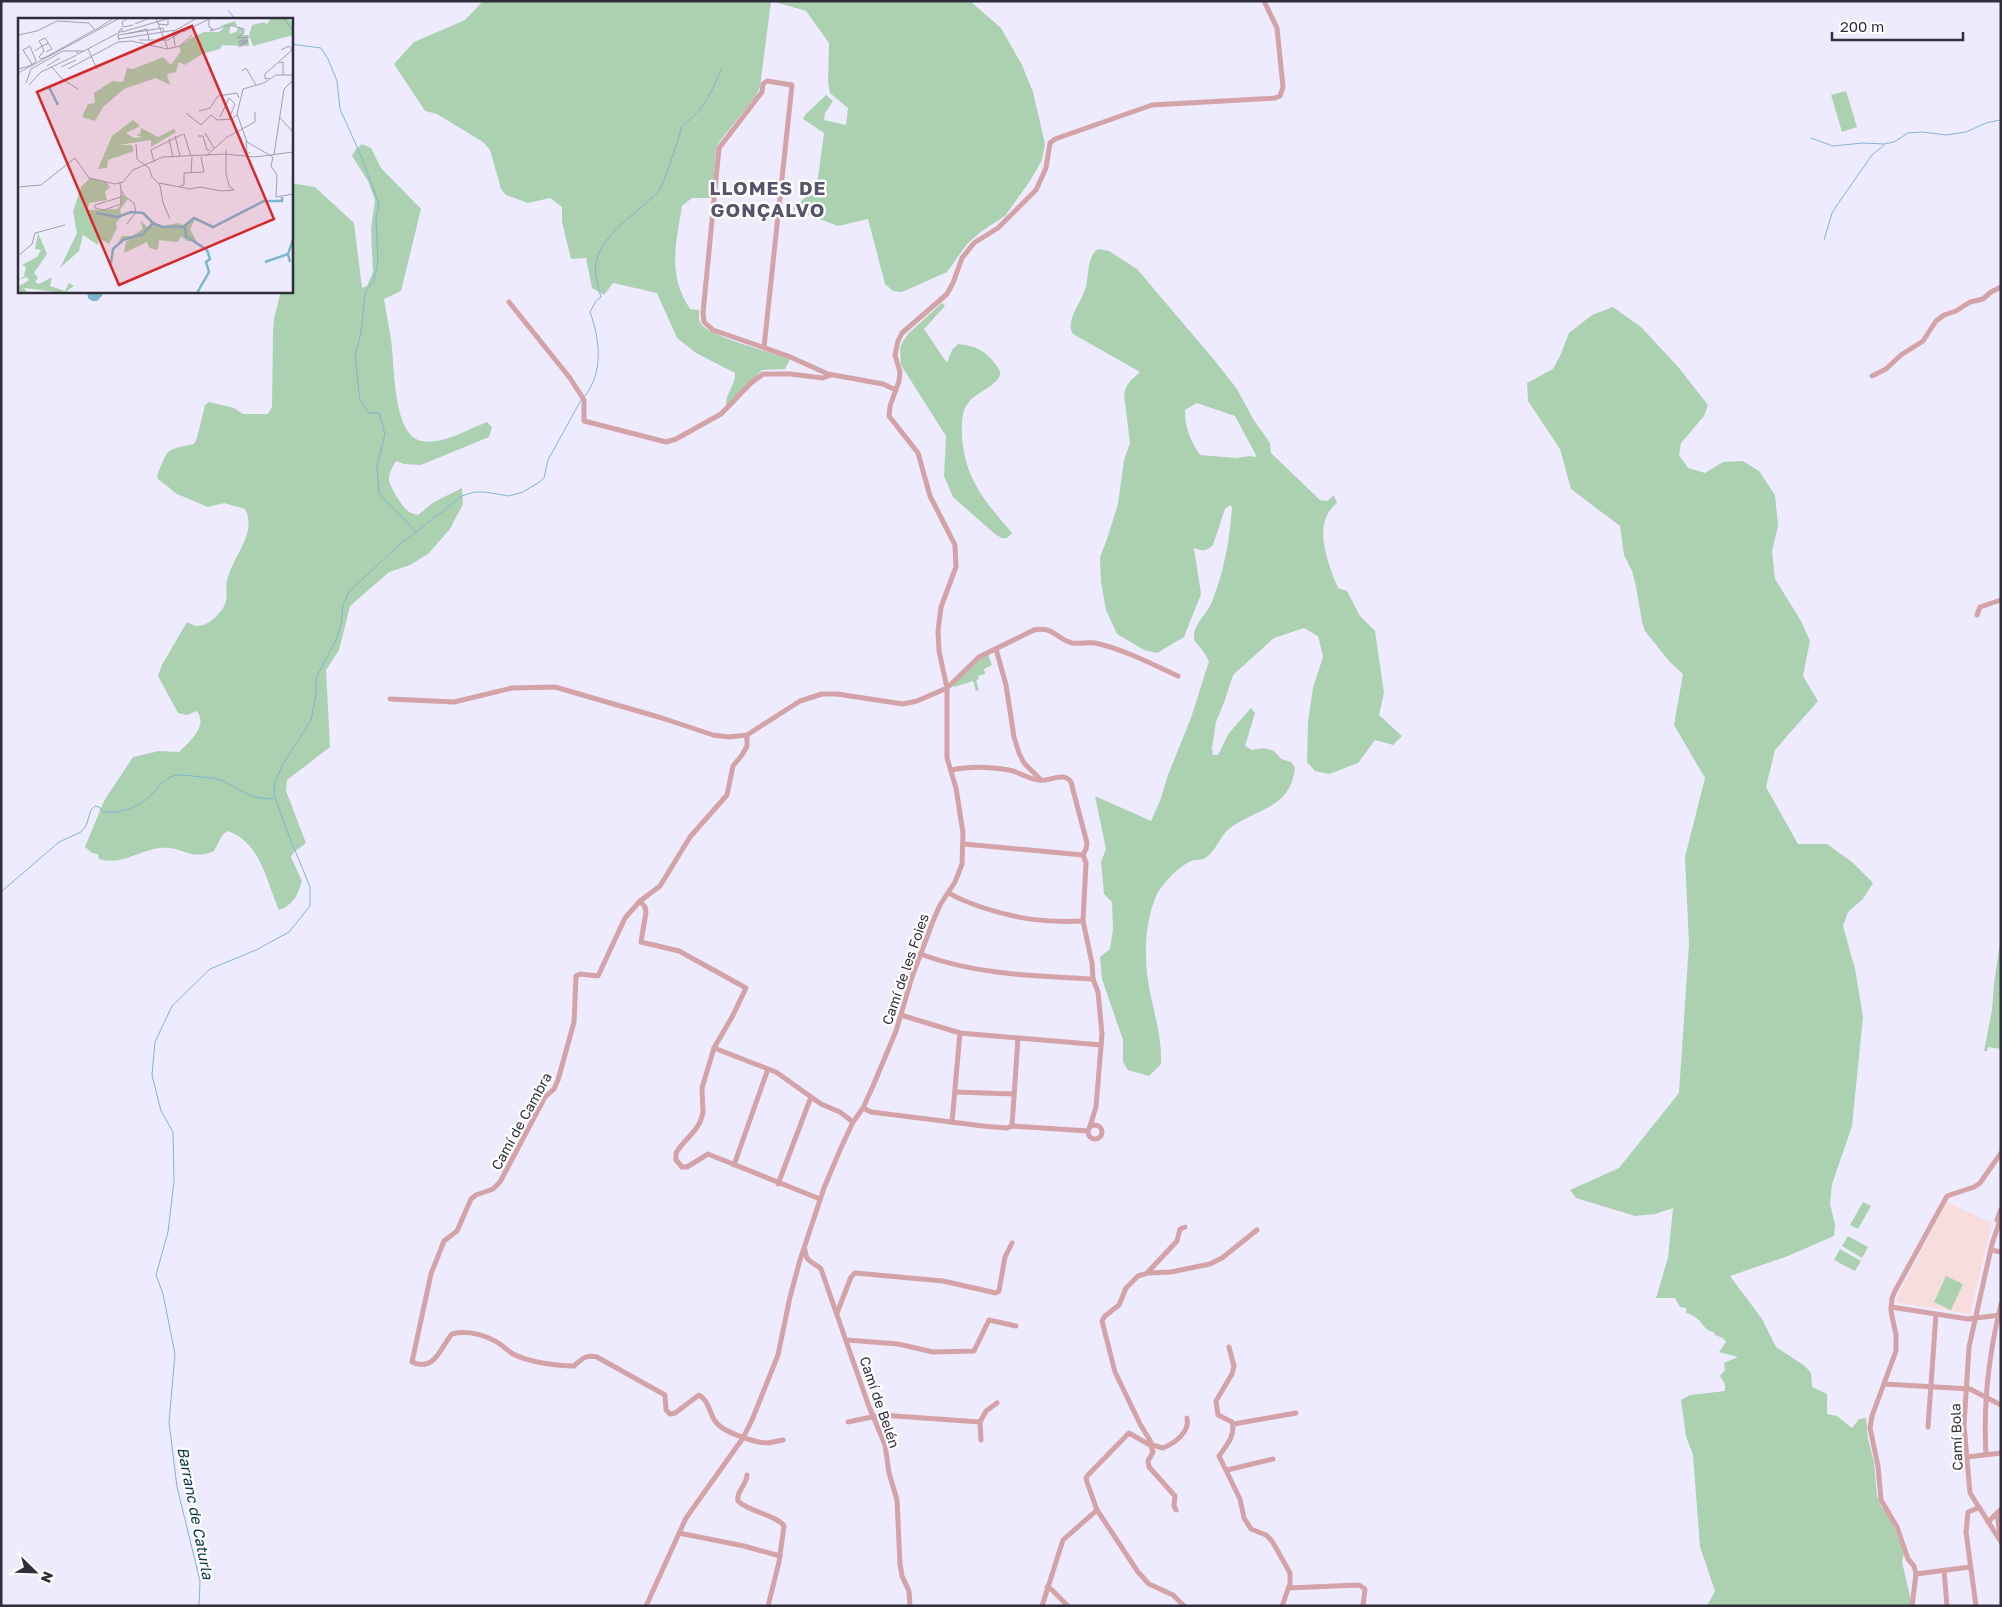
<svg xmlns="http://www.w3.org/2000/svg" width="2002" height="1607" font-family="'Golos Text',sans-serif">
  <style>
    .education { fill: #f8dddd }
    .green { fill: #abd1b0; fill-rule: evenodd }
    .water { fill: #80b5d0 }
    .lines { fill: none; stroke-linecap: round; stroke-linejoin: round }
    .stream { stroke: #80b5d0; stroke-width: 1 }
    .minor { stroke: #d3a3a7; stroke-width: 5 }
    .labels { text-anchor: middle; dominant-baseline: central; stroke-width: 4.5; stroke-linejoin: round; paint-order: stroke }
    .street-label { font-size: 14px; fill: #302e3a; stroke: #fff }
    .water-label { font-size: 15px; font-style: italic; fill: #053548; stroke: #fff }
    .district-label { font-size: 19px; font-weight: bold; letter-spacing: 1px; fill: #57536d; stroke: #fff }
    .inset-river { fill: none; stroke: #80b5d0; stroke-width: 2.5 }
    .inset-road { fill: none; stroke: #a29fb0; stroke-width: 1 }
    .view { fill: #d62828; fill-opacity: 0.15; stroke: #d62828; stroke-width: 2.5 }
    .inset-edge { fill: none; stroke: #302e3a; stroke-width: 2.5 }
  </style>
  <rect width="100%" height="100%" fill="#eeebfe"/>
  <polygon class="education" points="1947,1202 1992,1223 1970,1314 1898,1303 1896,1299"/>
  <g class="green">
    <path d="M483,1H771L760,87L756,96L719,142L716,149L712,198H692L682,206C676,245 667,274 690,309L699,310C699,315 698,321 702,325C715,338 769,352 790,359L785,369L762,370L726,406C725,394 736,385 735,373L696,353L677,338L657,293L613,283L604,295L592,288L586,258L571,259L562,222V207L550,198L528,203L506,195L501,189L490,150L483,142L437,114L425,111L394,64L414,42L465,20Z"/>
    <polygon points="772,1 970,1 1001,28 1022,65 1033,92 1045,144 1042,160 1030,181 1005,216 982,231 967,244 947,272 902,292 893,291 885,284 868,219 838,226 793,209 814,189 818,178 824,133 803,119 805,115 826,95 833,101 825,113 824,120 846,125 848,108 830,93 828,82 829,43 806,11"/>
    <polygon points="1846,91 1857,127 1842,132 1831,95"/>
    <path d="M362,144L371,148L381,168L421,209L401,291L384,299C386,313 389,326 391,340C395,363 392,436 422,441C443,445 468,429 487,422L492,427L489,437L421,465L404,464L396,461C393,466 389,473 389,479C389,486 402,506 407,510C409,513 415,514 418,515L434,502L462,488L463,504L450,529L428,554L410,565L389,572L350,606L339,650L326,670L330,747L287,780L286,791L306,843L293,853L291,857L302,881C298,895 293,905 279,910C266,881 261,843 228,831L223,834L214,851C189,862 183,845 159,848C138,851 120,866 99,859L98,854L92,853L85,847L104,801L133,757L159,751L179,752C190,741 208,727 197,711L187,715L178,713L158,676L162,665L187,622C191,624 194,626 198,626C209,626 224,611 226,601C228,592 224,587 229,574C236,553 257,531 245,509L224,503L208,507L177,494L158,479L157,476C168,448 165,450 194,444L197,438L205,405L209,402L234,408L243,414H268L272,407L273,333L274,319L281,291H291V183L315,187L354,223L362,288L367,286L373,272L371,229L375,200L368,181L352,156L356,149Z"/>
    <path d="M1098,249L1109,251L1137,269L1215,361L1237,389L1253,419L1270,443L1271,453L1320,500L1327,501L1334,495L1337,503C1311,523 1328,564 1338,588L1347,591L1360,616L1375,631L1384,693L1379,715L1402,736L1393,745L1375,740L1358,763L1329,774L1315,771L1307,762L1308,721L1313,688L1323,657L1318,636L1304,628L1274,638L1233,675L1225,700L1216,722L1212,748L1213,755H1218L1229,733L1251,708L1255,713L1245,746L1252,750L1264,748L1274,751L1281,759L1291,762L1295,768C1290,810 1256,808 1229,829C1220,836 1217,849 1208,856C1203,861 1197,859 1191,861C1177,868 1160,885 1155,899C1143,930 1144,965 1151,997C1156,1020 1162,1041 1161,1064L1149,1076L1128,1070L1123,1062V1040L1102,979L1100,957L1110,949L1113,929L1112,902L1104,894L1101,862L1106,849L1095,796L1151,821L1160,801L1168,775L1191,718L1209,661L1203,651L1194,640C1193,625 1203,618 1210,606C1213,600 1215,593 1217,588C1226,561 1230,534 1232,507L1230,505L1225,509L1213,545C1206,552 1202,551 1194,548L1201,594L1184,637L1157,653L1144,650L1117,634L1106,610L1101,582L1100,557L1107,539L1118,504L1124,460L1130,443L1124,394L1126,387L1130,381L1140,372L1073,334C1071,330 1070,327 1071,322C1073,310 1083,299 1086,286C1089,274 1087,256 1098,249ZM1197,403L1235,416L1257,457L1249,456L1237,458L1200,455C1190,440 1185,428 1185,410Z"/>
    <path d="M942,303L945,306L924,329L947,363L952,350L958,344C976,346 985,350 996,365C998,368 1001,371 1000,375C996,387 973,393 966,406C961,415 962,425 962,436C965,480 985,501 1012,533L1007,538H1002L996,535L953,497L944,476L946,436L901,365L900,348L903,341L909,333Z"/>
    <path d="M1613,307L1641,327L1679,368L1708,405L1704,416L1681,443L1679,455L1688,468L1705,473L1723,462L1743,461L1759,471L1775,495L1778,526L1772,551L1775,579L1801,621L1810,641L1803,676L1818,701L1775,750L1766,787L1798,844H1827L1852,862L1873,883L1863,899L1848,912L1843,926L1855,969L1863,1017L1852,1126L1832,1184L1830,1204L1835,1225L1834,1236L1788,1256L1730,1276L1762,1319L1776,1347L1805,1366L1811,1373L1812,1387L1827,1394V1414L1837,1416L1852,1428L1859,1419L1866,1418L1868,1439L1874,1462L1877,1496L1881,1506L1891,1520L1904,1552L1902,1562L1910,1596V1606H1707L1715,1591L1700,1547L1693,1455L1686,1436L1681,1400L1690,1395L1725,1391V1384L1720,1376L1725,1370L1724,1363L1738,1357L1719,1352L1726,1342L1723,1338L1715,1335L1714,1332C1702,1331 1703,1317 1686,1313V1308L1680,1307L1675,1298H1656L1668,1258L1673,1208L1655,1214L1635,1216L1576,1198L1570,1190L1619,1168L1679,1093L1689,944L1685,857L1705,778L1674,725L1683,674L1669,661L1645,631L1642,622L1636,586L1632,571L1624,555L1620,526L1571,489L1560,449L1528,401L1527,383L1553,369L1560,356L1569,333L1592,315Z"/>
    <polygon points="988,654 992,665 984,669 985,674 978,676 979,679 976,680 979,690 976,691 973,681 954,687 953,685 978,661"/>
    <polygon points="2001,937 2001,1049 1988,1047 1987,1051 1984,1051 1992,1010 1994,983"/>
    <polygon points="1863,1202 1871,1206 1858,1229 1850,1225"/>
    <polygon points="1848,1236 1868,1247 1862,1258 1842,1246"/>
    <polygon points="1840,1249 1861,1261 1855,1271 1834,1260"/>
    <polygon points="1946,1276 1963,1284 1951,1310 1934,1302"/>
  </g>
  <polygon class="water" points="87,291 102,291 102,296 97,301 92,301 88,298"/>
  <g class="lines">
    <g class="stream">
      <polyline points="228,10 235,19"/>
      <polyline points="1811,138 1833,146 1863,143 1884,144 1894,142 1908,133 1923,132 1946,135 1966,132 1986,123 2000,120"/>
      <polyline points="1824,240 1832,213 1837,205 1872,155 1884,145"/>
      <path d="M584,397C604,373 600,340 590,312L596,301L601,297C598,287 594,273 596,263C599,236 641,210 659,191C663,186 680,135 682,126C704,109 710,95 721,70"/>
      <polyline points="416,532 462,496 474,492 485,492 509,496 523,492 538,483 544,478 548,460 581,400"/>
      <path d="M1,892L59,842L81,832L86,826L91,810L95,806L99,807L103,812C121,814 140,807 152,794C160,785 166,776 179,775C185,775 216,778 221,780C243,790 248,799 274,799"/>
      <polyline points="199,1606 200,1581 177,1487 169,1422 175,1354 163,1294 156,1275 168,1232 174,1181 173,1132 161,1111 152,1075 155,1042 172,1006 210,969 256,950 289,932 310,906 310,887 287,831 274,794 275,782 283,764 311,720 316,694 316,678 337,638 341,623 343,605 349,592 401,543 416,532 379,493 377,466 385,434 379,413 369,413 360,400 355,356 361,333 365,293 374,280 378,261 376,219 379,204 361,156 340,109 337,81 328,59 321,48 291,44"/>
    </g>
    <g class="minor">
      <polyline points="509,302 570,378 584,400 584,421 666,442 676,439 721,414 751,383 763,374 790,374 823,378 831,375"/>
      <polyline points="764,347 792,85 767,81 763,84 762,92 719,148 703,313 704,322 713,330 788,356 828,374 883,384 896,390"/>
      <polyline points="1872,376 1886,369 1901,355 1923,341 1936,321 1944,315 1956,311 1970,302 1983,299 1991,292 2001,287"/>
      <polyline points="1977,615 1980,607 2001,600"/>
      <polyline points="996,649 1006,685 1014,737 1019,753 1024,763 1041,780"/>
      <path d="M390,699L454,702L512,688L555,687L662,718L713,735L729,737L747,735L800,701L822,694H837L903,704L917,701L947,688L979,657L1034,630C1054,626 1056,639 1072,643C1080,644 1088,642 1095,643C1123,649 1152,664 1178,676"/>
      <path d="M747,735V746L742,755L733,766L727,795L690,837L660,886L640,901L625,918L598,976L580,974L576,976L574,1022L558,1080L554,1089L545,1097L500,1182L493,1189L476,1195L471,1199L457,1231L444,1241L431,1274L412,1362C435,1373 441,1346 452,1334C468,1330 486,1335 500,1344C504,1347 508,1351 513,1354C528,1362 557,1366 574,1366C582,1359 586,1354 597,1357L665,1395L666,1410L670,1414L675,1413L699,1395C709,1401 709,1412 715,1421C722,1432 755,1443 768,1443C773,1442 778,1441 783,1440"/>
      <path d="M951,770C969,766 991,767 1009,770C1020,772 1028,779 1039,780C1050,782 1063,771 1071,782L1087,843L1086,849L1083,855L1086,863L1083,921L1092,963L1093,979L1098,992L1102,1034L1096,1107L1090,1126"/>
      <polyline points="964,844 1083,855"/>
      <path d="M949,893C960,900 972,904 984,908C1019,919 1045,923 1083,921"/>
      <polyline points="640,901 645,907 646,912 641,942 679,951 746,988 732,1017 714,1048 702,1088 703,1113 700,1122 696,1129 680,1147 676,1153 676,1160 682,1167 687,1167 708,1154 820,1199"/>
      <path d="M920,954C977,975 1034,976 1093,979"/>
      <polyline points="901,1015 960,1033 1101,1045"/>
      <polyline points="714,1048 776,1072 821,1104 840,1112 853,1122"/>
      <polyline points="955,1092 1014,1094"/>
      <polyline points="863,1108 871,1112 983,1126 1007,1128 1012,1126 1088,1131"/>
      <polyline points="952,1122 960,1033"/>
      <circle cx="1095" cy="1132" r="7"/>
      <polyline points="1012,1126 1018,1038"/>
      <polyline points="734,1165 768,1069"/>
      <polyline points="778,1184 811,1097"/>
      <polyline points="2001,1217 1992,1244 1969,1347 1964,1425 1970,1493 2001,1542"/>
      <polyline points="1997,1220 2001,1209"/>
      <path d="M805,1250C805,1262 814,1262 821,1269L868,1404L885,1445L889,1473L897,1500L900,1564L902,1576L909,1591L910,1606"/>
      <polyline points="1991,1250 2001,1252"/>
      <polyline points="1148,1272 1177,1241 1180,1229 1185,1227"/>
      <polyline points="1891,1307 1968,1319 2000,1315"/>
      <polyline points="837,1313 851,1277 855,1273 943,1281 996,1293 999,1291 1005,1257 1012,1243"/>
      <polyline points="847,1340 898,1344 933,1352 974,1351 989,1320 1016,1326"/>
      <path d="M1229,1347L1234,1366L1232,1374L1216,1401L1218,1415L1232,1422C1236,1435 1226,1446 1219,1456L1240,1499L1244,1518L1251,1529L1266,1535L1272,1541L1290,1573V1584L1282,1606"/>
      <polyline points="1884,1384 1970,1389 2001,1405"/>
      <polyline points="848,1422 881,1415 980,1422 981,1440"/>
      <polyline points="980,1422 986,1411 997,1403"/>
      <polyline points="1234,1424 1296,1413"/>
      <polyline points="1928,1427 1936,1314"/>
      <polyline points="1150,1444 1153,1452 1148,1461 1149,1467 1175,1496 1174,1506 1176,1510"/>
      <path d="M1152,1445L1163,1448C1175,1443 1190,1432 1187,1418"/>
      <path d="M1986,1454C1983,1404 1989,1353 2001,1304"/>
      <polyline points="1967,1457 2001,1453"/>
      <polyline points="1227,1470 1273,1459"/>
      <path d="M747,1475C747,1485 736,1491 738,1501C749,1512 777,1515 784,1526L779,1562L768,1606"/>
      <polyline points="1997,1514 2001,1539"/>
      <polyline points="1988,1522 2001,1509"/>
      <polyline points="679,1533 744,1546 780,1556"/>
      <polyline points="1944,1570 1947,1606"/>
      <polyline points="1916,1574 1970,1567"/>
      <polyline points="1047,1587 1051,1589 1068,1606"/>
      <polyline points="1288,1588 1359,1585 1365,1589 1363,1606"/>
      <polyline points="646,1606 686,1518 743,1438 752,1420 778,1355 790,1297 800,1260 824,1188 840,1150 853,1122 863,1108 873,1086 896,1031 912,977 933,921 940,905 955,882 962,864 963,833 956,788 947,758 947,688 939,651 938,631 941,607 956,567 955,545 930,496 918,453 889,416 890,406 899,381 900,372 895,355 898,341 902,333 947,294 953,283 962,258 974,243 998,228 1036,190 1046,168 1050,143 1055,139 1152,105 1275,98 1280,96 1283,87 1277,28 1264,1"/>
      <polyline points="1042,1606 1063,1540 1097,1510"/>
      <polyline points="1184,1606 1173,1595 1149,1584 1138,1572 1097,1510 1087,1482 1086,1478 1088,1475 1129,1433 1148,1444 1151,1442 1140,1424 1115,1372 1102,1321 1105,1316 1119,1305 1126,1288 1138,1276 1148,1273 1171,1272 1210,1264 1222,1258 1257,1230"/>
      <polyline points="1912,1606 1916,1574 1914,1566 1908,1559 1897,1527 1881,1500 1878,1466 1870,1428 1872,1416 1896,1351 1896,1335 1891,1311 1892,1298 1895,1291 1947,1196 1974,1187 1980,1183 2001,1153"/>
      <polyline points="1976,1606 1966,1532 1968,1512 1978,1508"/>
    </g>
  </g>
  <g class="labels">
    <g class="street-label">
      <text transform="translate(905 969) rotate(-71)">Camí de les Foies</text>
      <text transform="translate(521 1121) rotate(-61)">Camí de Cambra</text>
      <text transform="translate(880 1402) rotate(71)">Camí de Belén</text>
      <text transform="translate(1956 1437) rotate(-92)">Camí Bola</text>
    </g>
    <g class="water-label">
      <text transform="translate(196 1513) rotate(79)">Barranc de Caturla</text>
    </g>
    <g class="district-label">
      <text x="768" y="187">LLOMES DE<tspan x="768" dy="22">GONÇALVO</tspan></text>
    </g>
  </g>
  <g transform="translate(18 18)">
    <rect width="275" height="275" fill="#eeebfe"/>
    <path d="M253,0H269L274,4L275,17L235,28L231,17L234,7L247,4L248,7ZM217,3L219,8L213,7L211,16L218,14L221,9L225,11V17H230L231,28L204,27L202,31L184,36L167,47L161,44L158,54L149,56L152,67L138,60L106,71L85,89L77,103L64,99L70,86L77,85L76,75L94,63L105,64L109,50L115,51L145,39L153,47L163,33L161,29L173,20L186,14H201L207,9L202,8ZM115,102L122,108L108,115L116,120L124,119L118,117L122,116L123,110L140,119L156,111L158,114L133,129V122L100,127H114L116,133L90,142L89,150L80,151L94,118ZM72,160L88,164L92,169L87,174L89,182L71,185L70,192L99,191L102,188L103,176L110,181L102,192L104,198L98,205L99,210L91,226L81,220L80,227L65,217L61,233L42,250L59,215L55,194L63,169ZM122,202L130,210L134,207L131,202L145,208L160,205L165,207L177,202L172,211L179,224L169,223L163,218L160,224L141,222L140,232L131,230L129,224L106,235L108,224L114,220L100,225L104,218H114L125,211ZM20,215L29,236L16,255L20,260L17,264L21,266L34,259L32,268L47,273L51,265L56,268L46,275L6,270L10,275H0V269L11,262L8,259L1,262L6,258L8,249L4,247L19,239L23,232L17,231Z" fill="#abd1b0"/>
    <path class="inset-river" d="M31,69L40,87M78,195L100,199L113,194L125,195L135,205M167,209L168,218L189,232L192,241L188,244L191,254L179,275M247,244L270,236M272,244L270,236L275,222M93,245L95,231L105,222L125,216L135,205L144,209H165L176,200L195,209L246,183H264V179"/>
    <path class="inset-road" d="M110,0L104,4L105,9L115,7M138,0L150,31M265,0L275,12M191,1V9L195,11L192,13L212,7L226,11V15L219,20L231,19L220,24L230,22L220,27L230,24L221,29M117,6L132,0M140,6L150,7V1M155,12L157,28M104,14L152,0M165,14L191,1M108,16L129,11L131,22M0,17L19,13L39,3L71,5L77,12L96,0M100,21L158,12L179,0M140,21L160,16M101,22L100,17L145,10L146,14M121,22H150L168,11M70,31L79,51M17,33L24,28L21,23L27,20L34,31L28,34M58,33L60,36L104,13V10L100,14M30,38L76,12M30,38L23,41L21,39L26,33L24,28L31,25M261,45L265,44V57M29,48L42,40M34,49L44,61L60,71M43,49L58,42M0,51L8,49L11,48L15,46L18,43L12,28L5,32L14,46M50,51L100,24L114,23L149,31L162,28L174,17M224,53L228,50L238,67M0,55L102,0M275,57H258L246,65L225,71L219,96L229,124L255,139L253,148L259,157L258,179L275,176M251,60L247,61V56L274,32L271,28L263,32M8,65L13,51L45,33H66M11,67L23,54L59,37M181,93L192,90L200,78L219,75L221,80M168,95L183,107L193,97L199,102L214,101L219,97M202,99L211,80L217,86L211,101M262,100L275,114M187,115L196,130M166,116L173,138M157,118L162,138M180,118H185L189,132H192M151,121L155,139M228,123L229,135H232M118,126L119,141L131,150L134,159L142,167L145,185L152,201M256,137L266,71L275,62M188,138L209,119L237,104V94M136,144L133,132L165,116M173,155L174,139M102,165L103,172V186L86,192L77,190V187L103,179M141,165L172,171L182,169L203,173L216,172L211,168L208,155V132M162,168L166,167V155L186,154L183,139M0,169L23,167L57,140L71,160L97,166L105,164L115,152L145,139L207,136L237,139L275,134M104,173L106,178L116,185L118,194L109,206M275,227V247M0,238L14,226L17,215L47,207"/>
    <path class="view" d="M174,8L256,201L101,267L19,74Z"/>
    <rect width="275" height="275" class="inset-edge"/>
  </g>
  <rect width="2002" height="1607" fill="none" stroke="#302e3a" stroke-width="5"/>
  <g transform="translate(35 1572) rotate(113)" stroke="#ffffff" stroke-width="4" paint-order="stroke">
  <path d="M0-4L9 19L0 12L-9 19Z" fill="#302e3a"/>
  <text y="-8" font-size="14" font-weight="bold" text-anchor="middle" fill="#302e3a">N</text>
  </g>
  <path d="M1832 32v8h131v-8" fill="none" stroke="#302e3a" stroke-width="2.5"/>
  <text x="1840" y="32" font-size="15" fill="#302e3a" stroke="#ffffff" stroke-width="4" paint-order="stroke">200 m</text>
</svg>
